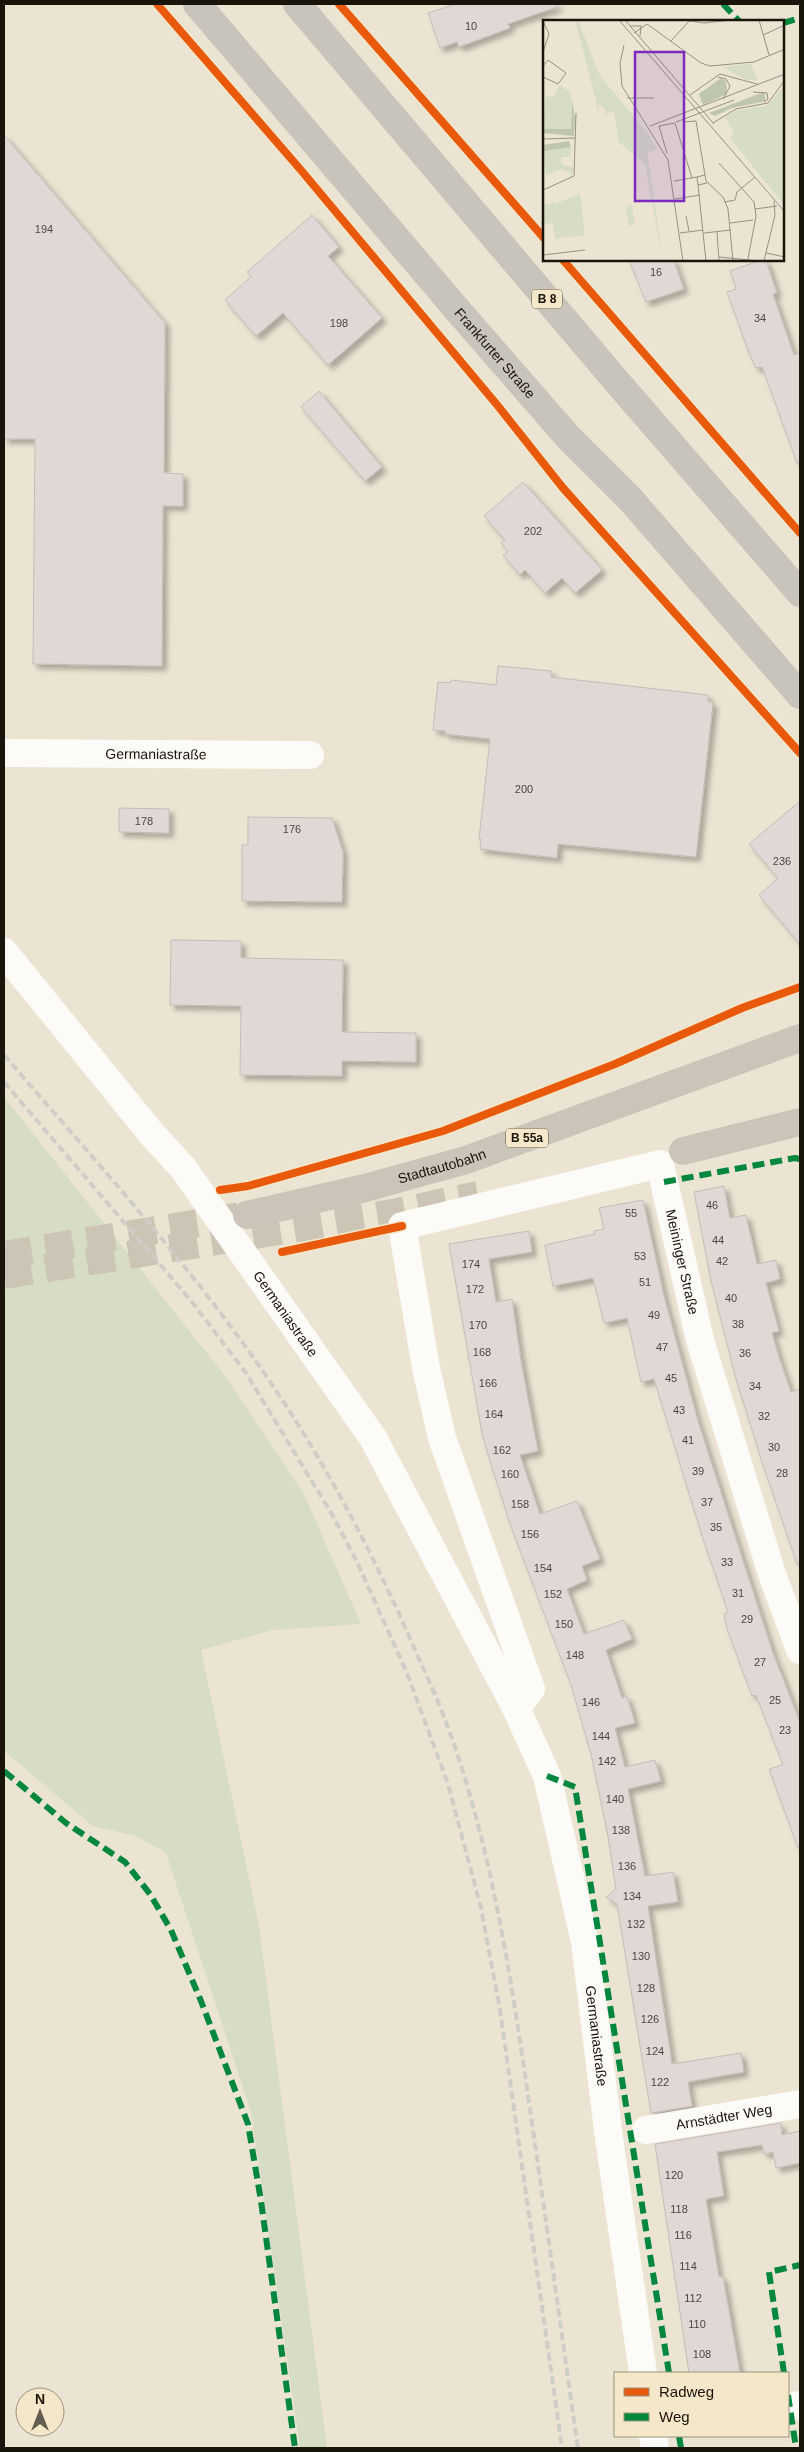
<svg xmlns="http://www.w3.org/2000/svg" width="804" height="2452" font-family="Arial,sans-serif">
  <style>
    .green { fill: #d6dcc6 }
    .building { fill: #e1d8d6; stroke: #c4bcb9; filter: url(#shadow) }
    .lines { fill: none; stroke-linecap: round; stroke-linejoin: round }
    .trunk-tunnel { stroke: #ccc5b5; stroke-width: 28; stroke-dasharray: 28 14; stroke-linecap: butt }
    .minor { stroke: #fcfbf8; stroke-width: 28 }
    .primary { stroke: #c9c4bb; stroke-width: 28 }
    .trunk { stroke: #cac4b9; stroke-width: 28 }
    .rail { stroke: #cfcdc8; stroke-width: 4; stroke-dasharray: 8 4; stroke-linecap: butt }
    .quiet { stroke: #00873e; stroke-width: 6; stroke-dasharray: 12 6; stroke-linecap: butt }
    .cycleway-casing { stroke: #f5e7c9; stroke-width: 11 }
    .cycleway { stroke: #e8590c; stroke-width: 8 }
    .labels { text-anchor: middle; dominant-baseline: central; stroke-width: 4.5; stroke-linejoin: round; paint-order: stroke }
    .number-label { font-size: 11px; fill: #4c463e }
    .shield { fill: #f5e7c9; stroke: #5c5444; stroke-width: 1 }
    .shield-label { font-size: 12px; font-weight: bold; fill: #1a150b }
    .street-label { font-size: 14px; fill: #1a150b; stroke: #f5e7c9 }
    .inset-road { fill: none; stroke: #979183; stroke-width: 1 }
    .view { fill: #7b2cbf; fill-opacity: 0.15; stroke: #7b2cbf; stroke-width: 2.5 }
    .inset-edge { fill: none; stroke: #1a150b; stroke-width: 2.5 }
  </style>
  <defs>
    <filter id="shadow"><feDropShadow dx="4.5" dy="4.5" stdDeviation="2.5" flood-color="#0004"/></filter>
  </defs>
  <rect width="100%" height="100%" fill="#ebe4d3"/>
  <polygon class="green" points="4,1097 225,1376 303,1492 361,1624 273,1630 201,1650 259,1926 327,2448 300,2448 251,2112 166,1853 136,1836 93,1826 4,1751"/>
  <g class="building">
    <polygon points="456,4 557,4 557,7 508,24 510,28 459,47 457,42 440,48 428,13"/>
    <polygon points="4,135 165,323 164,473 183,474 183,506 163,506 162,666 33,664 35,439 4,439"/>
    <polygon points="312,215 339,247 328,256 382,318 328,365 283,313 256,336 225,300 251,277 247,272"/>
    <polygon points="629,260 677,260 674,261 684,289 646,302"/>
    <polygon points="761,260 766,260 777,293 773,294 794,355 800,353 800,462 797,463 762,367 756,368 749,353 727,292 736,289 730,271"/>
    <polygon points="319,391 382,467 365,481 301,407"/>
    <polygon points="523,482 602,570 575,593 562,578 545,593 525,570 520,575 503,555 508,552 501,543 505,540 484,516"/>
    <polygon points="498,666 551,671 551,677 708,695 708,701 713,703 696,857 558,844 557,858 480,849 481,839 479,839 490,739 445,734 445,731 433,730 438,682 450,683 451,680 496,685"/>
    <polygon points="800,801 800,944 759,895 778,878 749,844"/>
    <polygon points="119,808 169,809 169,833 119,832"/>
    <polygon points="248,817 332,818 343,852 342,902 242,901 242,845 248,845"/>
    <polygon points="171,940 241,941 241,958 343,960 342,1032 416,1033 416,1062 342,1061 342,1076 240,1075 241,1006 170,1005"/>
    <polygon points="724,1186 730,1218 746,1215 757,1264 776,1260 780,1279 766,1283 779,1331 772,1333 779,1357 791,1392 800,1389 800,1563 797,1564 763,1465 736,1379 711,1281 694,1192"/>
    <polygon points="643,1200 664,1296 698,1421 773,1653 800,1722 800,1847 798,1848 769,1769 783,1765 756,1695 752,1696 727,1629 724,1614 728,1612 702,1536 654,1379 641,1382 627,1318 604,1323 593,1278 553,1286 545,1245 595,1234 594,1231 604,1229 599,1208"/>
    <polygon points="529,1231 532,1252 489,1259 496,1302 512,1299 521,1361 538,1451 520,1455 540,1514 577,1501 600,1559 582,1566 587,1580 567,1589 584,1634 624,1620 632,1639 606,1650 622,1698 627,1696 635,1723 615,1728 625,1767 655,1760 661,1781 628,1789 645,1876 673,1872 678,1902 648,1906 672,2064 741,2053 744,2072 688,2082 692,2106 651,2113 617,1904 606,1897 616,1889 608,1836 591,1754 571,1685 510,1524 489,1458 482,1433 449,1244"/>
    <polygon points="781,2123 782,2135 800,2131 800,2163 776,2168 773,2152 764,2154 762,2145 717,2152 724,2196 706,2199 719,2277 723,2277 740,2373 689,2373 655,2144"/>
  </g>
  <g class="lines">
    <g class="trunk-tunnel">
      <polyline points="4,1255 241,1216"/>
      <polyline points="4,1275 398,1212 478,1195"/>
    </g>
    <g class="minor">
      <path id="s1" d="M4,753L310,755"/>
      <path id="s2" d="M4,952L151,1133L183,1168L373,1438L516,1708L547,1776L585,1942L609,2138L643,2373"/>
      <path id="s3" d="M516,1708L531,1689L442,1438L426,1368L402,1226L660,1164L700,1340L772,1574L800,1650"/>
      <path id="s4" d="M646,2130L800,2104"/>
      <polyline points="788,2407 800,2405"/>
      <polyline points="653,2436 655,2448"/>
    </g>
    <g class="primary">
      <path id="s5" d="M197,4L460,313L568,437L631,500L800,695"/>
      <polyline points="297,4 618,383 800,593"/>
    </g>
    <g class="trunk">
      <polyline points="683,1151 800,1122"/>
      <path id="s6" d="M247,1215L365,1188L466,1160L800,1038"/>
    </g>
    <g class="rail">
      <path d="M4,1055C92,1157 183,1257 260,1367C322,1456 370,1547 413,1645C423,1669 435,1692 444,1717C489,1834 510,1971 528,2095C545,2213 561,2330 578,2448"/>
      <polyline points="4,1082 192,1302 246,1373 333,1516 358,1564 407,1673 448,1784 481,1908 500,2010 562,2448"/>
    </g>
    <g class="quiet">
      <polyline points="723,4 739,21"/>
      <polyline points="783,23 800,18"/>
      <polyline points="664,1182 795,1158 800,1159"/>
      <polyline points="4,1771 66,1823 125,1862 150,1894 171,1930 201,2001 248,2124 261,2201 295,2448"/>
      <polyline points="547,1776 575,1787 669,2373"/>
      <polyline points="784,2373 769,2272 800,2265"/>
      <polyline points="788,2395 796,2448"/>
      <polyline points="679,2436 681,2448"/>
    </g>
    <defs>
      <g id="cycleway">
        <polyline points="157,4 300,169 498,406 563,488 800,753"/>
        <polyline points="339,4 544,238"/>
        <polyline points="563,260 800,533"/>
        <polyline points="220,1190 248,1186 443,1131 615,1064 742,1008 800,987"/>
        <polyline points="282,1252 402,1226"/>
      </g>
    </defs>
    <use href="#cycleway" class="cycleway-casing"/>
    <use href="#cycleway" class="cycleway"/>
  </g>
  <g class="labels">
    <g class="number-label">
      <text x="471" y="26">10</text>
      <text x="44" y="229">194</text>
      <text x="656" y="272">16</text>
      <text x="760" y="318">34</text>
      <text x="339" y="323">198</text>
      <text x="533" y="531">202</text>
      <text x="524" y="789">200</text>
      <text x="144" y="821">178</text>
      <text x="292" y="829">176</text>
      <text x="782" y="861">236</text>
      <text x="712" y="1205">46</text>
      <text x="631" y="1213">55</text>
      <text x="718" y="1240">44</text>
      <text x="640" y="1256">53</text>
      <text x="722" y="1261">42</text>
      <text x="471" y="1264">174</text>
      <text x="645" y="1282">51</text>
      <text x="475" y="1289">172</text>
      <text x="731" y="1298">40</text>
      <text x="654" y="1315">49</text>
      <text x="738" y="1324">38</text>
      <text x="478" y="1325">170</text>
      <text x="662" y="1347">47</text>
      <text x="482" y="1352">168</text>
      <text x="745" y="1353">36</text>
      <text x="671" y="1378">45</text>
      <text x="488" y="1383">166</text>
      <text x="755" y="1386">34</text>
      <text x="679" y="1410">43</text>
      <text x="494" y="1414">164</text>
      <text x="764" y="1416">32</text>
      <text x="688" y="1440">41</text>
      <text x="774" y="1447">30</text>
      <text x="502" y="1450">162</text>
      <text x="698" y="1471">39</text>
      <text x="782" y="1473">28</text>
      <text x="510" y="1474">160</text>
      <text x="707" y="1502">37</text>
      <text x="520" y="1504">158</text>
      <text x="716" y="1527">35</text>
      <text x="530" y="1534">156</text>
      <text x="727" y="1562">33</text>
      <text x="543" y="1568">154</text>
      <text x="738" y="1593">31</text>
      <text x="553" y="1594">152</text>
      <text x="747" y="1619">29</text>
      <text x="564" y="1624">150</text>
      <text x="575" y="1655">148</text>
      <text x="760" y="1662">27</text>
      <text x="775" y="1700">25</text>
      <text x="591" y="1702">146</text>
      <text x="785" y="1730">23</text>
      <text x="601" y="1736">144</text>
      <text x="607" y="1761">142</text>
      <text x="615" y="1799">140</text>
      <text x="621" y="1830">138</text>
      <text x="627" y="1866">136</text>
      <text x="632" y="1896">134</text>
      <text x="636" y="1924">132</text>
      <text x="641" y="1956">130</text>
      <text x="646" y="1988">128</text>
      <text x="650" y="2019">126</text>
      <text x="655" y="2051">124</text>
      <text x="660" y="2082">122</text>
      <text x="674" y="2175">120</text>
      <text x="679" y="2209">118</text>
      <text x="683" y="2235">116</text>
      <text x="688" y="2266">114</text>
      <text x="693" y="2298">112</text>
      <text x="697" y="2324">110</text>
      <text x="702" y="2354">108</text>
    </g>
    <g class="shield">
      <rect x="532" y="289.5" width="30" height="19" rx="4"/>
      <rect x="506" y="1128.5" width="42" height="19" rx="4"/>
    </g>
    <g class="shield-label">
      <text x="547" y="299">B 8</text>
      <text x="527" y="1138">B 55a</text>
    </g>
    <g class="street-label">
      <text stroke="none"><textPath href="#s5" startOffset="459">Frankfurter Straße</textPath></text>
      <text stroke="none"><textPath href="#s1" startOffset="152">Germaniastraße</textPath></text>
      <text stroke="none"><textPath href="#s6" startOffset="201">Stadtautobahn</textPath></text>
      <text stroke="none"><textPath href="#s3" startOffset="872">Meininger Straße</textPath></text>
      <text stroke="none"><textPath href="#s2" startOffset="459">Germaniastraße</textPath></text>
      <text stroke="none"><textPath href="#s2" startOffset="1256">Germaniastraße</textPath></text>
      <text stroke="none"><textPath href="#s4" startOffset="79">Arnstädter Weg</textPath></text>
    </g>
  </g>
  <g transform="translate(543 20)">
    <rect width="241" height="241" fill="#ebe4d3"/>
    <path d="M32,0H35L57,56L106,115L114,130L104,132L120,241L102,144L76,122L71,92L63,93L62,99V89L56,84V93ZM208,44L215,60H203L180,47ZM16,65L28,72V109H0L3,75L10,78ZM241,66V185L187,118L191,111L181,97L193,91L225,85ZM28,127V137H18L19,145L30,147V155L19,149L3,155L0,131ZM37,174L42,215L12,219L10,203L0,204V185L9,184L8,179L11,184ZM88,183L92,204L86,207L83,188Z" fill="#d6dcc6"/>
    <path d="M178,58L183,61L184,74L160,85L156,74ZM221,72L223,81L189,88L172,96L166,93ZM29,79L32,98L31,116L0,113V109H28ZM26,121L28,127L0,131V125Z" fill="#bec6ae"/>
    <path class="inset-road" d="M76,0L242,192M82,0L171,104M141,0L161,3L188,0M216,0L226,35M0,1L6,14L0,32M87,6H98L97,16M91,13L104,4L158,43L167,46L211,42L242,29M220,15L242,5M128,21L146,1M81,25L77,43L79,66L125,140L140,241M0,46L5,40L23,53L15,64L0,57M175,57L183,59L187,66L180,79M210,72L224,73L225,79L221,82M147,75L177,54L214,64M84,78H111M133,102L191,80M141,102L153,101L163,161L180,177L185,189L190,241M170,103L193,89L225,83L242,60M107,106L242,54M0,119L32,118M124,133L116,106L132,103L149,158M176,143L211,182L213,196L205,239M162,155L154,157L155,165L164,163M131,161L154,157M155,165L163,241M0,170L31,156L33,93M132,179L157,175M182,182L192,180L194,172L212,157M212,189L234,186M143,196L146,211M187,203L210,200M174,212L176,241M137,213L160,210M161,213L188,210M223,233L242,237M0,235L42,230M176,237L216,241M221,241L232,195L231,181"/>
    <path class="view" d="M92,32H141V181H92Z"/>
    <rect width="241" height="241" class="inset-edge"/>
  </g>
  <rect width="804" height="2452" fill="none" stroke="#1a150b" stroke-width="10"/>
  <rect x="614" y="2372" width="175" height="65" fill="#f5e7c9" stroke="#9d937d"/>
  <rect x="624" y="2388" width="25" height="8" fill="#e8590c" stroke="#9d937d"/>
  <text x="659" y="2397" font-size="15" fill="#1a150b">Radweg</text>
  <rect x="624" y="2413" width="25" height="8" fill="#00873e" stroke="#9d937d"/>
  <text x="659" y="2422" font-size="15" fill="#1a150b">Weg</text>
  <g transform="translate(40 2412)"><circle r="24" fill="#f5e7c9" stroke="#9d937d"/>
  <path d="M0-4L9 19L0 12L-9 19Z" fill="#635d51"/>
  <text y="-8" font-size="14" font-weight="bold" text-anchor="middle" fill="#1a150b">N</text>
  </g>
</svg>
